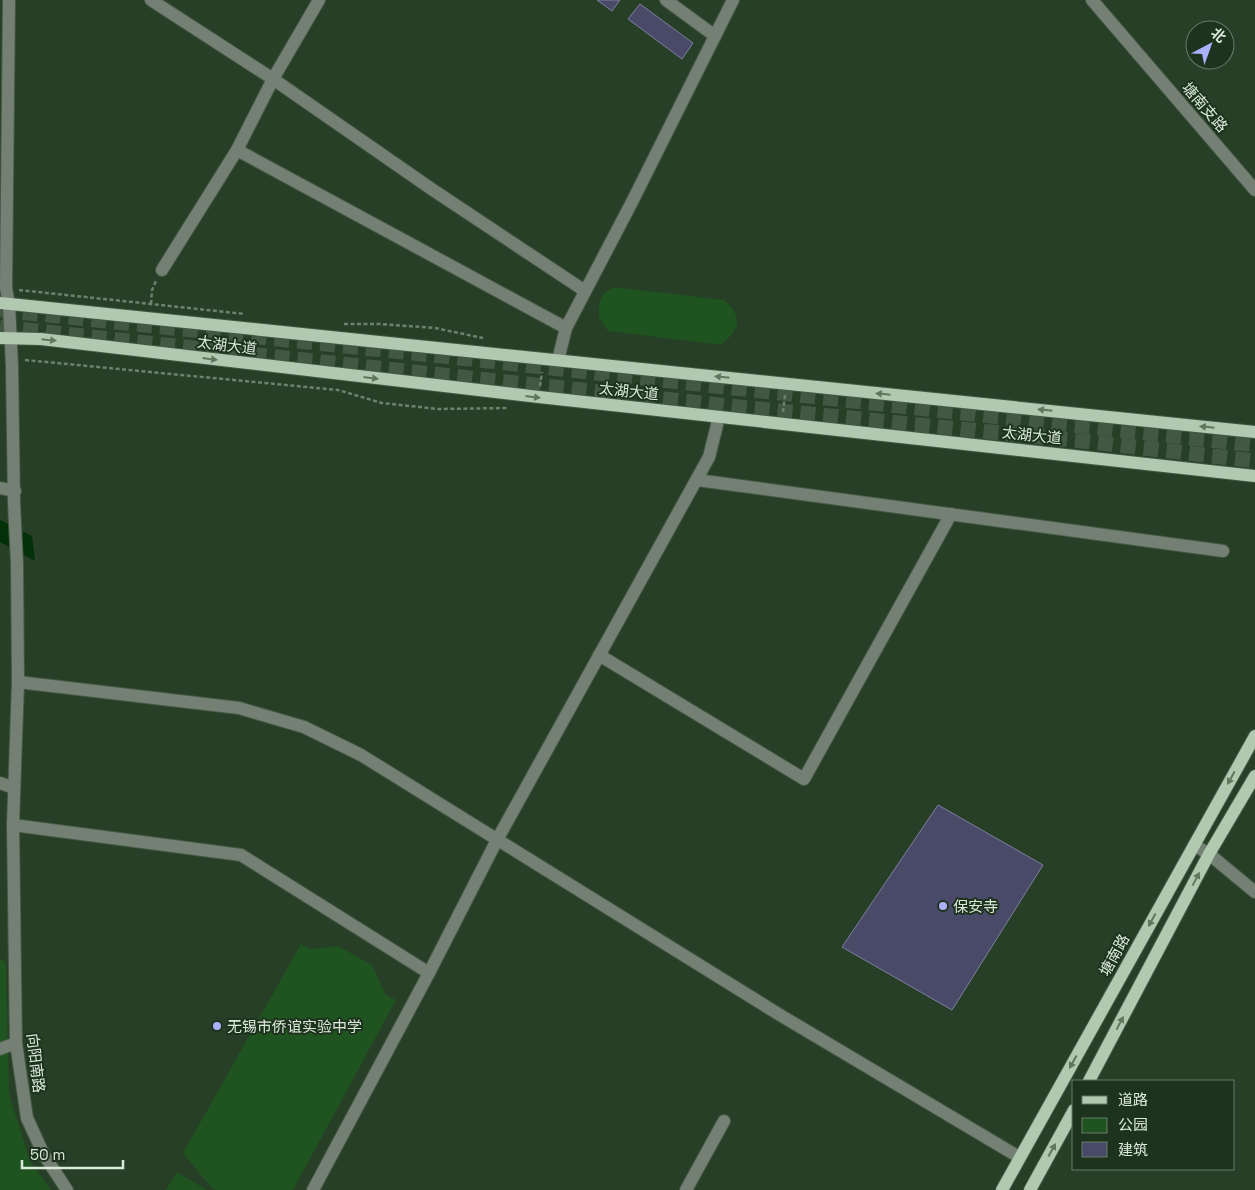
<svg xmlns="http://www.w3.org/2000/svg" width="1255" height="1190" font-family="'Space Grotesk','Noto Sans SC',sans-serif">
  <style>
    .green { fill: #1f5320 }
    .water { fill: #043007 }
    .building { fill: #494a68; stroke: #7e80a0 }
    .lines { fill: none; stroke-linecap: round; stroke-linejoin: round }
    .highway-tunnel { stroke: #425842; stroke-width: 15; stroke-dasharray: 15 8; stroke-linecap: butt }
    .minor-casing { stroke: #445944; stroke-width: 14 }
    .major-casing { stroke: #445944; stroke-width: 14 }
    .path { stroke: #6d816d; stroke-width: 2.5; stroke-dasharray: 4 2.5; stroke-linecap: butt }
    .minor { stroke: #758074; stroke-width: 12 }
    .major { stroke: #b1c9b0; stroke-width: 12 }
    .oneway { fill: #60765f }
    .poi-dot { fill: #acaffb; stroke: #1d331d; stroke-width: 2 }
    .labels { text-anchor: middle; dominant-baseline: central; stroke-width: 4; stroke-linejoin: round; paint-order: stroke }
    .street-label { font-size: 15px; fill: #dbe9db; stroke: #1d331d }
    .poi-label { font-size: 15px; fill: #dbe9db; stroke: #1d331d; text-anchor: start }
  </style>
  <rect width="100%" height="100%" fill="#273e27"/>
  <g class="green">
    <path d="M613,287L724,300C744,318 740,329 721,345L608,331L599,318V305L603,294Z"/>
    <polygon points="301,944 311,949 338,946 372,965 386,995 396,1000 293,1190 216,1190 210,1186 183,1153"/>
    <polygon points="0,959 6,962 9,1094 30,1161 51,1190 0,1190"/>
    <polygon points="177,1172 207,1190 166,1190"/>
  </g>
  <polygon class="water" points="0,520 32,536 35,561 0,542"/>
  <g class="building">
    <polygon points="597,0 620,0 612,11"/>
    <polygon points="640,4 693,43 682,59 628,19"/>
    <polygon points="938,805 1043,865 952,1010 842,947"/>
  </g>
  <g class="lines">
    <g class="highway-tunnel">
      <polyline points="0,310 460,358 1255,445"/>
      <polyline points="0,327 720,405 1101,443 1255,461"/>
    </g>
    <defs>
      <g id="minor">
        <polyline points="9,0 6,288 9,304 12,366 14,503 17,564 18,682 13,825 16,1043 27,1118 44,1155 67,1190"/>
        <polyline points="151,0 273,79 433,190 585,291"/>
        <polyline points="666,0 715,36"/>
        <polyline points="1092,0 1255,190"/>
        <polyline points="237,150 566,328"/>
        <polyline points="162,270 237,150 273,79 319,0"/>
        <polyline points="558,360 566,328 632,202 733,0"/>
        <polyline points="697,480 1223,551"/>
        <polyline points="0,488 15,491"/>
        <polyline points="599,655 804,779 951,514"/>
        <polyline points="18,682 239,708 304,727 361,755 780,1015 1019,1157"/>
        <polyline points="0,783 14,788"/>
        <polyline points="13,825 241,855 429,973"/>
        <polyline points="1194,845 1209,854 1255,892"/>
        <polyline points="0,1049 16,1043"/>
        <polyline points="313,1190 429,973 497,840 709,457 717,425 717,417"/>
        <polyline points="686,1190 724,1121"/>
      </g>
      <g id="major">
        <polyline points="0,303 1255,432"/>
        <polyline points="0,338 41,339 539,397 1255,476"/>
        <polyline points="1089,1081 1209,854 1255,776"/>
        <polyline points="1002,1190 1255,736"/>
        <polyline points="1030,1190 1074,1110"/>
      </g>
    </defs>
    <use href="#minor" class="minor-casing"/>
    <use href="#major" class="major-casing"/>
    <g class="path">
      <polyline points="19,290 245,314"/>
      <polyline points="151,304 152,290 156,281"/>
      <polyline points="344,324 380,324 435,328 483,338"/>
      <polyline points="25,360 338,390 382,403 438,409 508,408"/>
      <polyline points="540,386 542,372"/>
      <polyline points="783,412 785,395"/>
    </g>
    <use href="#minor" class="minor"/>
    <use href="#major" class="major"/>
  </g>
  <defs><path id="oneway-solid" d="M-6-.8H1V-3.2L6.5 0L1 3.2V.8H-6Z" transform="scale(1.25)"/></defs>
  <g class="oneway">
    <use href="#oneway-solid" transform="translate(49 340) rotate(6)"/>
    <use href="#oneway-solid" transform="translate(210 359) rotate(7)"/>
    <use href="#oneway-solid" transform="translate(722 377) rotate(-174)"/>
    <use href="#oneway-solid" transform="translate(371 378) rotate(7)"/>
    <use href="#oneway-solid" transform="translate(883 394) rotate(-174)"/>
    <use href="#oneway-solid" transform="translate(533 397) rotate(7)"/>
    <use href="#oneway-solid" transform="translate(1045 410) rotate(-174)"/>
    <use href="#oneway-solid" transform="translate(1207 427) rotate(-174)"/>
    <use href="#oneway-solid" transform="translate(1231 778) rotate(119)"/>
    <use href="#oneway-solid" transform="translate(1196 879) rotate(-62)"/>
    <use href="#oneway-solid" transform="translate(1152 920) rotate(119)"/>
    <use href="#oneway-solid" transform="translate(1120 1023) rotate(-62)"/>
    <use href="#oneway-solid" transform="translate(1073 1062) rotate(119)"/>
    <use href="#oneway-solid" transform="translate(1052 1150) rotate(-61)"/>
  </g>
  <g class="poi-dot">
    <circle cx="943" cy="906" r="5"/>
    <circle cx="217" cy="1026" r="5"/>
  </g>
  <g class="labels">
    <g class="street-label">
      <text transform="translate(1205 107) rotate(49)">塘南支路</text>
      <text transform="translate(227 345) rotate(7)">太湖大道</text>
      <text transform="translate(629 391) rotate(6)">太湖大道</text>
      <text transform="translate(1032 435) rotate(6)">太湖大道</text>
      <text transform="translate(1114 955) rotate(-61)">塘南路</text>
      <text transform="translate(36 1063) rotate(83)">向阳南路</text>
    </g>
    <g class="poi-label">
      <text x="953" y="906">保安寺</text>
      <text x="227" y="1026">无锡市侨谊实验中学</text>
    </g>
  </g>
  <rect x="1072" y="1080" width="162" height="90" fill="#1d331d" stroke="#697c69"/>
  <rect x="1082" y="1096" width="25" height="8" fill="#b1c9b0" stroke="#697c69"/>
  <text x="1118" y="1105" font-size="15" fill="#dbe9db">道路</text>
  <rect x="1082" y="1118" width="25" height="15" fill="#1f5320" stroke="#697c69"/>
  <text x="1118" y="1130" font-size="15" fill="#dbe9db">公园</text>
  <rect x="1082" y="1142" width="25" height="15" fill="#494a68" stroke="#697c69"/>
  <text x="1118" y="1155" font-size="15" fill="#dbe9db">建筑</text>
  <g transform="translate(1210 45) rotate(41)"><circle r="24" fill="#1d331d" stroke="#697c69"/>
  <path d="M0-4L9 19L0 12L-9 19Z" fill="#acaffb"/>
  <text y="-8" font-size="14" font-weight="bold" text-anchor="middle" fill="#dbe9db">北</text>
  </g>
  <path d="M22 1160v8h101v-8" fill="none" stroke="#dbe9db" stroke-width="2.5"/>
  <text x="30" y="1160" font-size="15" fill="#dbe9db" stroke="#1d331d" stroke-width="4" paint-order="stroke">50 m</text>
</svg>
